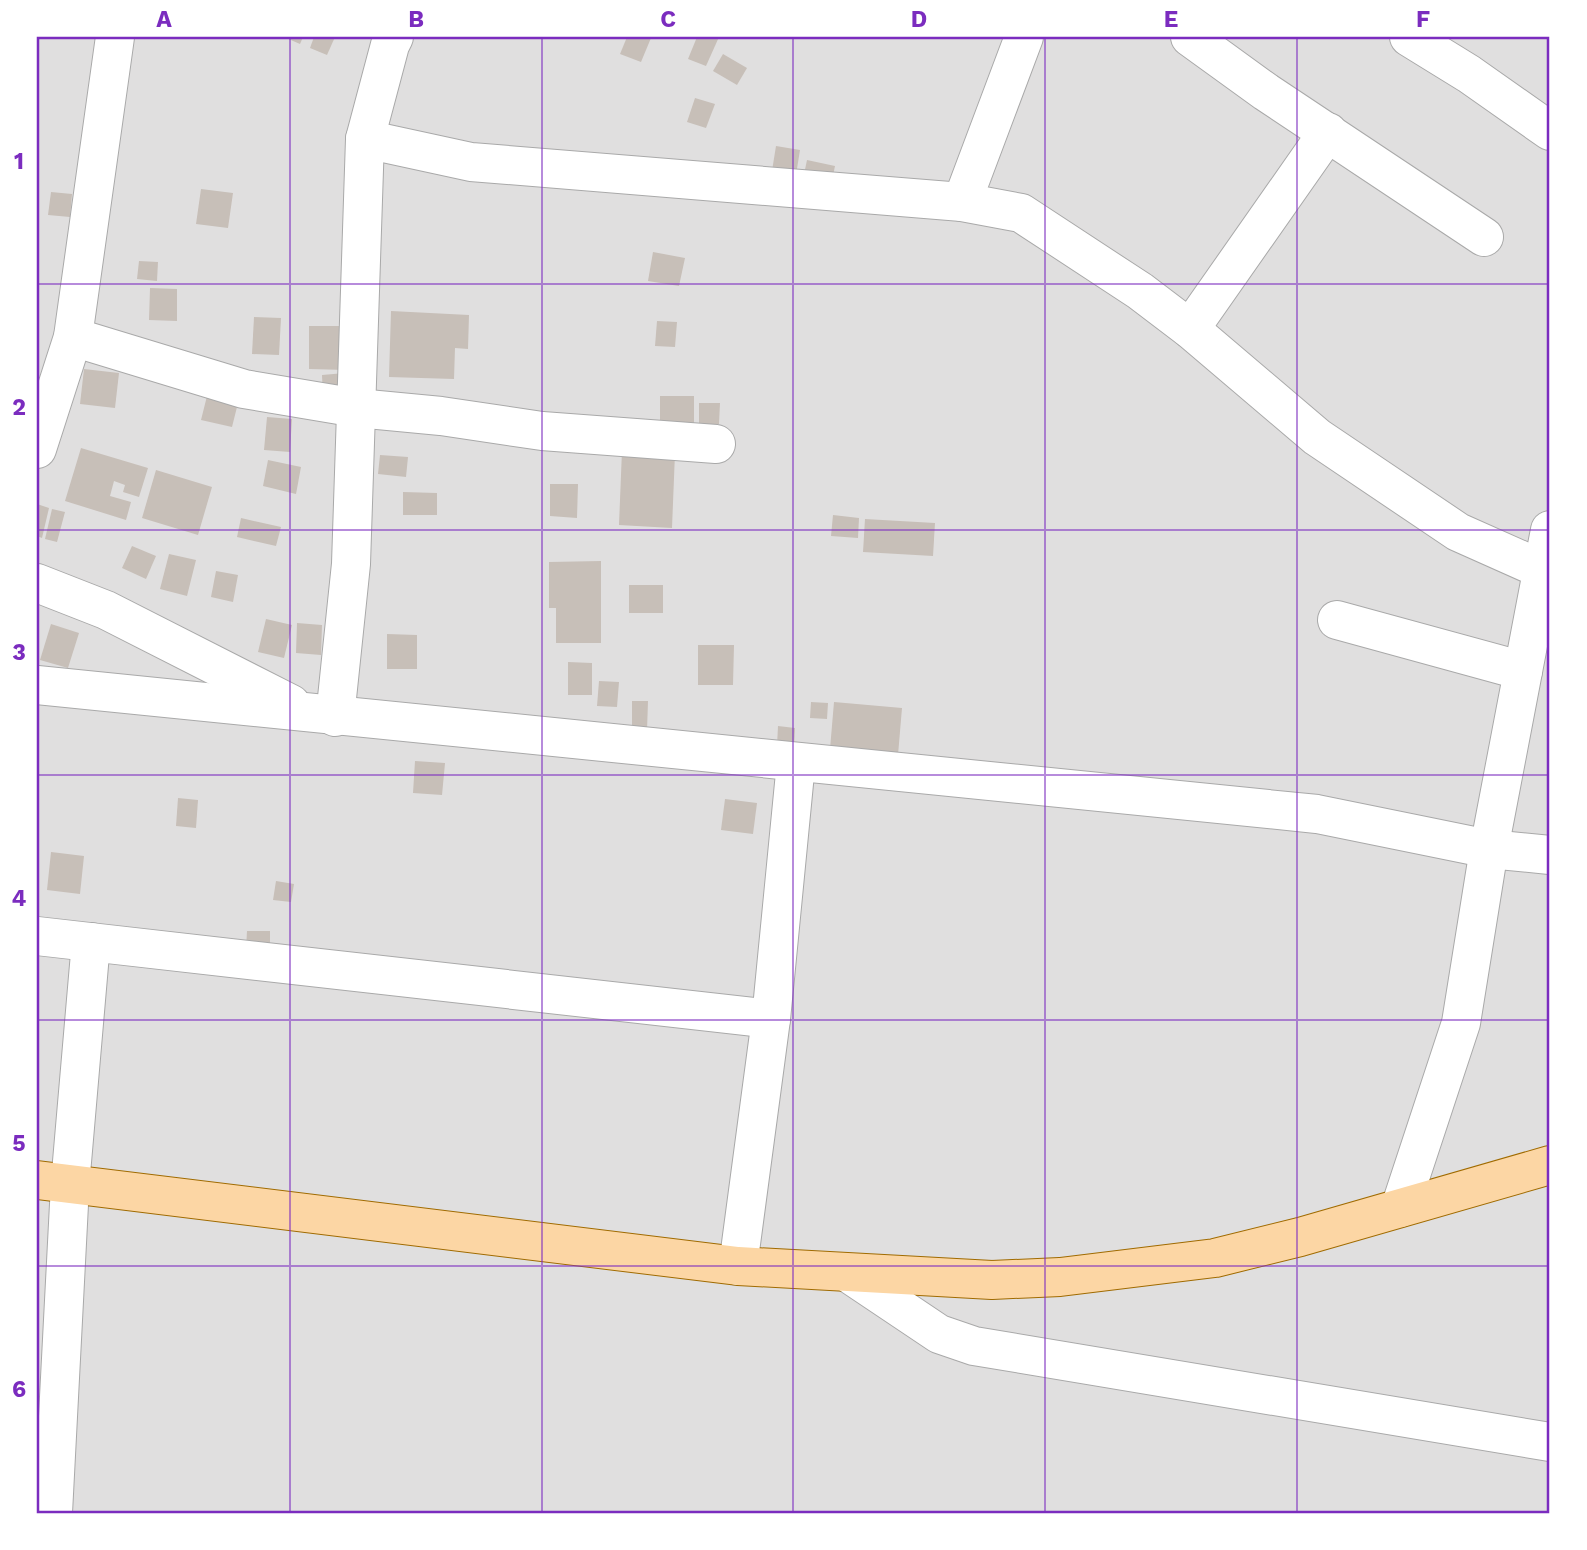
<svg xmlns="http://www.w3.org/2000/svg" width="1587" height="1550" font-family="'Work Sans',sans-serif">
  <style>
    .residential { fill: #e0dfdf }
    .building { fill: #c7bfb8 }
    .lines { fill: none; stroke-linecap: round; stroke-linejoin: round }
    .street-casing { stroke: #a9a9a9; stroke-width: 40 }
    .primary-casing { stroke: #a06b00; stroke-width: 40 }
    .street { stroke: #fff; stroke-width: 38 }
    .primary { stroke: #fcd6a4; stroke-width: 38 }
    .grid { fill: none; stroke: #7b2cbf; stroke-width: 2; stroke-opacity: 0.55 }
    .neatline { fill: none; stroke: #7b2cbf; stroke-width: 2.5 }
    .grid-label { font-size: 23px; text-anchor: middle; font-weight: bold; fill: #7b2cbf }
  </style>
  <rect width="100%" height="100%" fill="#f2efe9"/>
  <rect class="residential" x="37" y="37" width="1513" height="1476"/>
  <g class="building">
    <polygon points="284,37 303,37 300,44"/>
    <polygon points="314,37 335,37 327,55 310,48"/>
    <polygon points="627,37 651,38 641,62 620,54"/>
    <polygon points="697,37 719,37 706,66 688,59"/>
    <polygon points="723,54 747,68 737,85 713,71"/>
    <polygon points="695,98 715,104 706,128 687,122"/>
    <polygon points="776,146 800,150 795,181 771,177"/>
    <polygon points="807,160 835,166 830,190 802,184"/>
    <polygon points="201,189 233,193 228,228 196,224"/>
    <polygon points="51,192 72,194 70,217 48,215"/>
    <polygon points="653,252 685,258 679,286 648,281"/>
    <polygon points="139,261 158,262 157,281 137,279"/>
    <polygon points="150,288 177,289 177,321 149,320"/>
    <polygon points="391,311 469,315 468,349 455,348 454,379 389,377"/>
    <polygon points="254,317 281,318 279,355 252,354"/>
    <polygon points="657,321 677,322 675,347 655,346"/>
    <polygon points="309,326 347,326 347,370 309,369"/>
    <polygon points="84,369 119,373 115,408 80,404"/>
    <polygon points="345,373 346,396 323,397 322,375"/>
    <polygon points="207,396 238,403 232,427 201,420"/>
    <rect x="660" y="396" width="34" height="27"/>
    <polygon points="699,403 720,403 719,424 699,424"/>
    <polygon points="267,417 292,419 290,452 264,450"/>
    <polygon points="81,448 148,468 139,497 123,492 125,485 114,481 110,496 131,502 126,520 65,501"/>
    <polygon points="622,450 675,453 672,528 619,525"/>
    <polygon points="380,455 408,457 406,477 378,474"/>
    <polygon points="268,460 301,467 296,494 263,486"/>
    <polygon points="156,470 212,487 198,535 142,518"/>
    <polygon points="550,484 578,484 577,518 550,516"/>
    <polygon points="403,492 437,493 437,515 403,515"/>
    <polygon points="37,504 49,508 42,538 37,536"/>
    <polygon points="52,509 65,512 57,542 45,539"/>
    <polygon points="833,515 859,518 858,538 831,536"/>
    <polygon points="241,518 281,527 276,546 237,537"/>
    <polygon points="865,519 935,523 933,556 863,552"/>
    <polygon points="132,546 156,556 146,579 122,568"/>
    <polygon points="169,554 196,560 187,596 160,589"/>
    <polygon points="601,561 601,643 556,643 556,608 549,608 549,562"/>
    <polygon points="216,571 238,575 233,602 211,597"/>
    <rect x="629" y="585" width="34" height="28"/>
    <polygon points="266,619 292,625 284,658 258,652"/>
    <polygon points="297,623 322,625 321,655 296,653"/>
    <polygon points="51,624 79,633 68,668 40,660"/>
    <polygon points="387,634 417,635 417,669 387,669"/>
    <polygon points="698,645 734,645 733,685 698,685"/>
    <polygon points="568,662 592,663 592,695 568,695"/>
    <polygon points="599,681 619,682 617,707 597,706"/>
    <polygon points="632,701 648,701 647,731 632,730"/>
    <polygon points="811,702 828,703 827,719 810,718"/>
    <polygon points="834,702 902,708 898,755 830,749"/>
    <polygon points="778,726 795,728 794,748 777,746"/>
    <polygon points="415,761 445,763 442,795 413,793"/>
    <polygon points="178,798 198,800 196,828 176,826"/>
    <polygon points="725,799 757,803 753,834 721,830"/>
    <polygon points="51,852 84,856 80,894 47,890"/>
    <polygon points="276,881 294,884 291,902 273,900"/>
    <polygon points="247,931 270,931 270,949 246,949"/>
  </g>
  <g class="lines">
    <defs>
      <g id="street">
        <polyline points="1190,37 1266,92 1484,237"/>
        <polyline points="1409,37 1469,74 1550,131"/>
        <polyline points="365,139 471,162 962,202 1021,213 1140,291 1190,329 1317,437 1458,532 1550,573"/>
        <polyline points="962,202 1024,37"/>
        <polyline points="1190,329 1328,132"/>
        <polyline points="73,337 244,389 357,408 441,416 542,431 716,444"/>
        <polyline points="37,449 73,337 115,37"/>
        <polyline points="37,583 106,610 291,704"/>
        <polyline points="1337,620 1523,671"/>
        <polyline points="37,685 1317,814 1489,849 1550,855"/>
        <polyline points="335,717 351,564 365,139 390,45 394,37"/>
        <polyline points="37,936 771,1019"/>
        <polyline points="1400,1208 1461,1023 1489,849 1550,530"/>
        <polyline points="738,1266 771,1019 796,763"/>
        <polyline points="848,1273 939,1334 974,1346 1550,1442"/>
        <polyline points="53,1513 70,1185 91,942"/>
      </g>
      <polyline id="primary" points="37,1180 738,1266 992,1280 1060,1277 1215,1258 1300,1237 1550,1165"/>
    </defs>
    <use href="#street" class="street-casing"/>
    <use href="#primary" class="primary-casing"/>
    <use href="#street" class="street"/>
    <use href="#primary" class="primary"/>
  </g>
  <path class="grid" d="M290,37V1513M542,37V1513M793,37V1513M1045,37V1513M1297,37V1513M37,284H1550M37,530H1550M37,775H1550M37,1020H1550M37,1266H1550"/>
  <rect width="1587" height="1550" fill="none" stroke="#ffffff" stroke-width="77"/>
  <rect x="38" y="38" width="1510" height="1474" class="neatline"/>
  <g class="grid-label">
    <text x="164" y="27">A</text>
    <text x="416" y="27">B</text>
    <text x="668" y="27">C</text>
    <text x="919" y="27">D</text>
    <text x="1171" y="27">E</text>
    <text x="1423" y="27">F</text>
    <text x="19" y="169">1</text>
    <text x="19" y="415">2</text>
    <text x="19" y="660">3</text>
    <text x="19" y="906">4</text>
    <text x="19" y="1151">5</text>
    <text x="19" y="1397">6</text>
  </g>
</svg>
